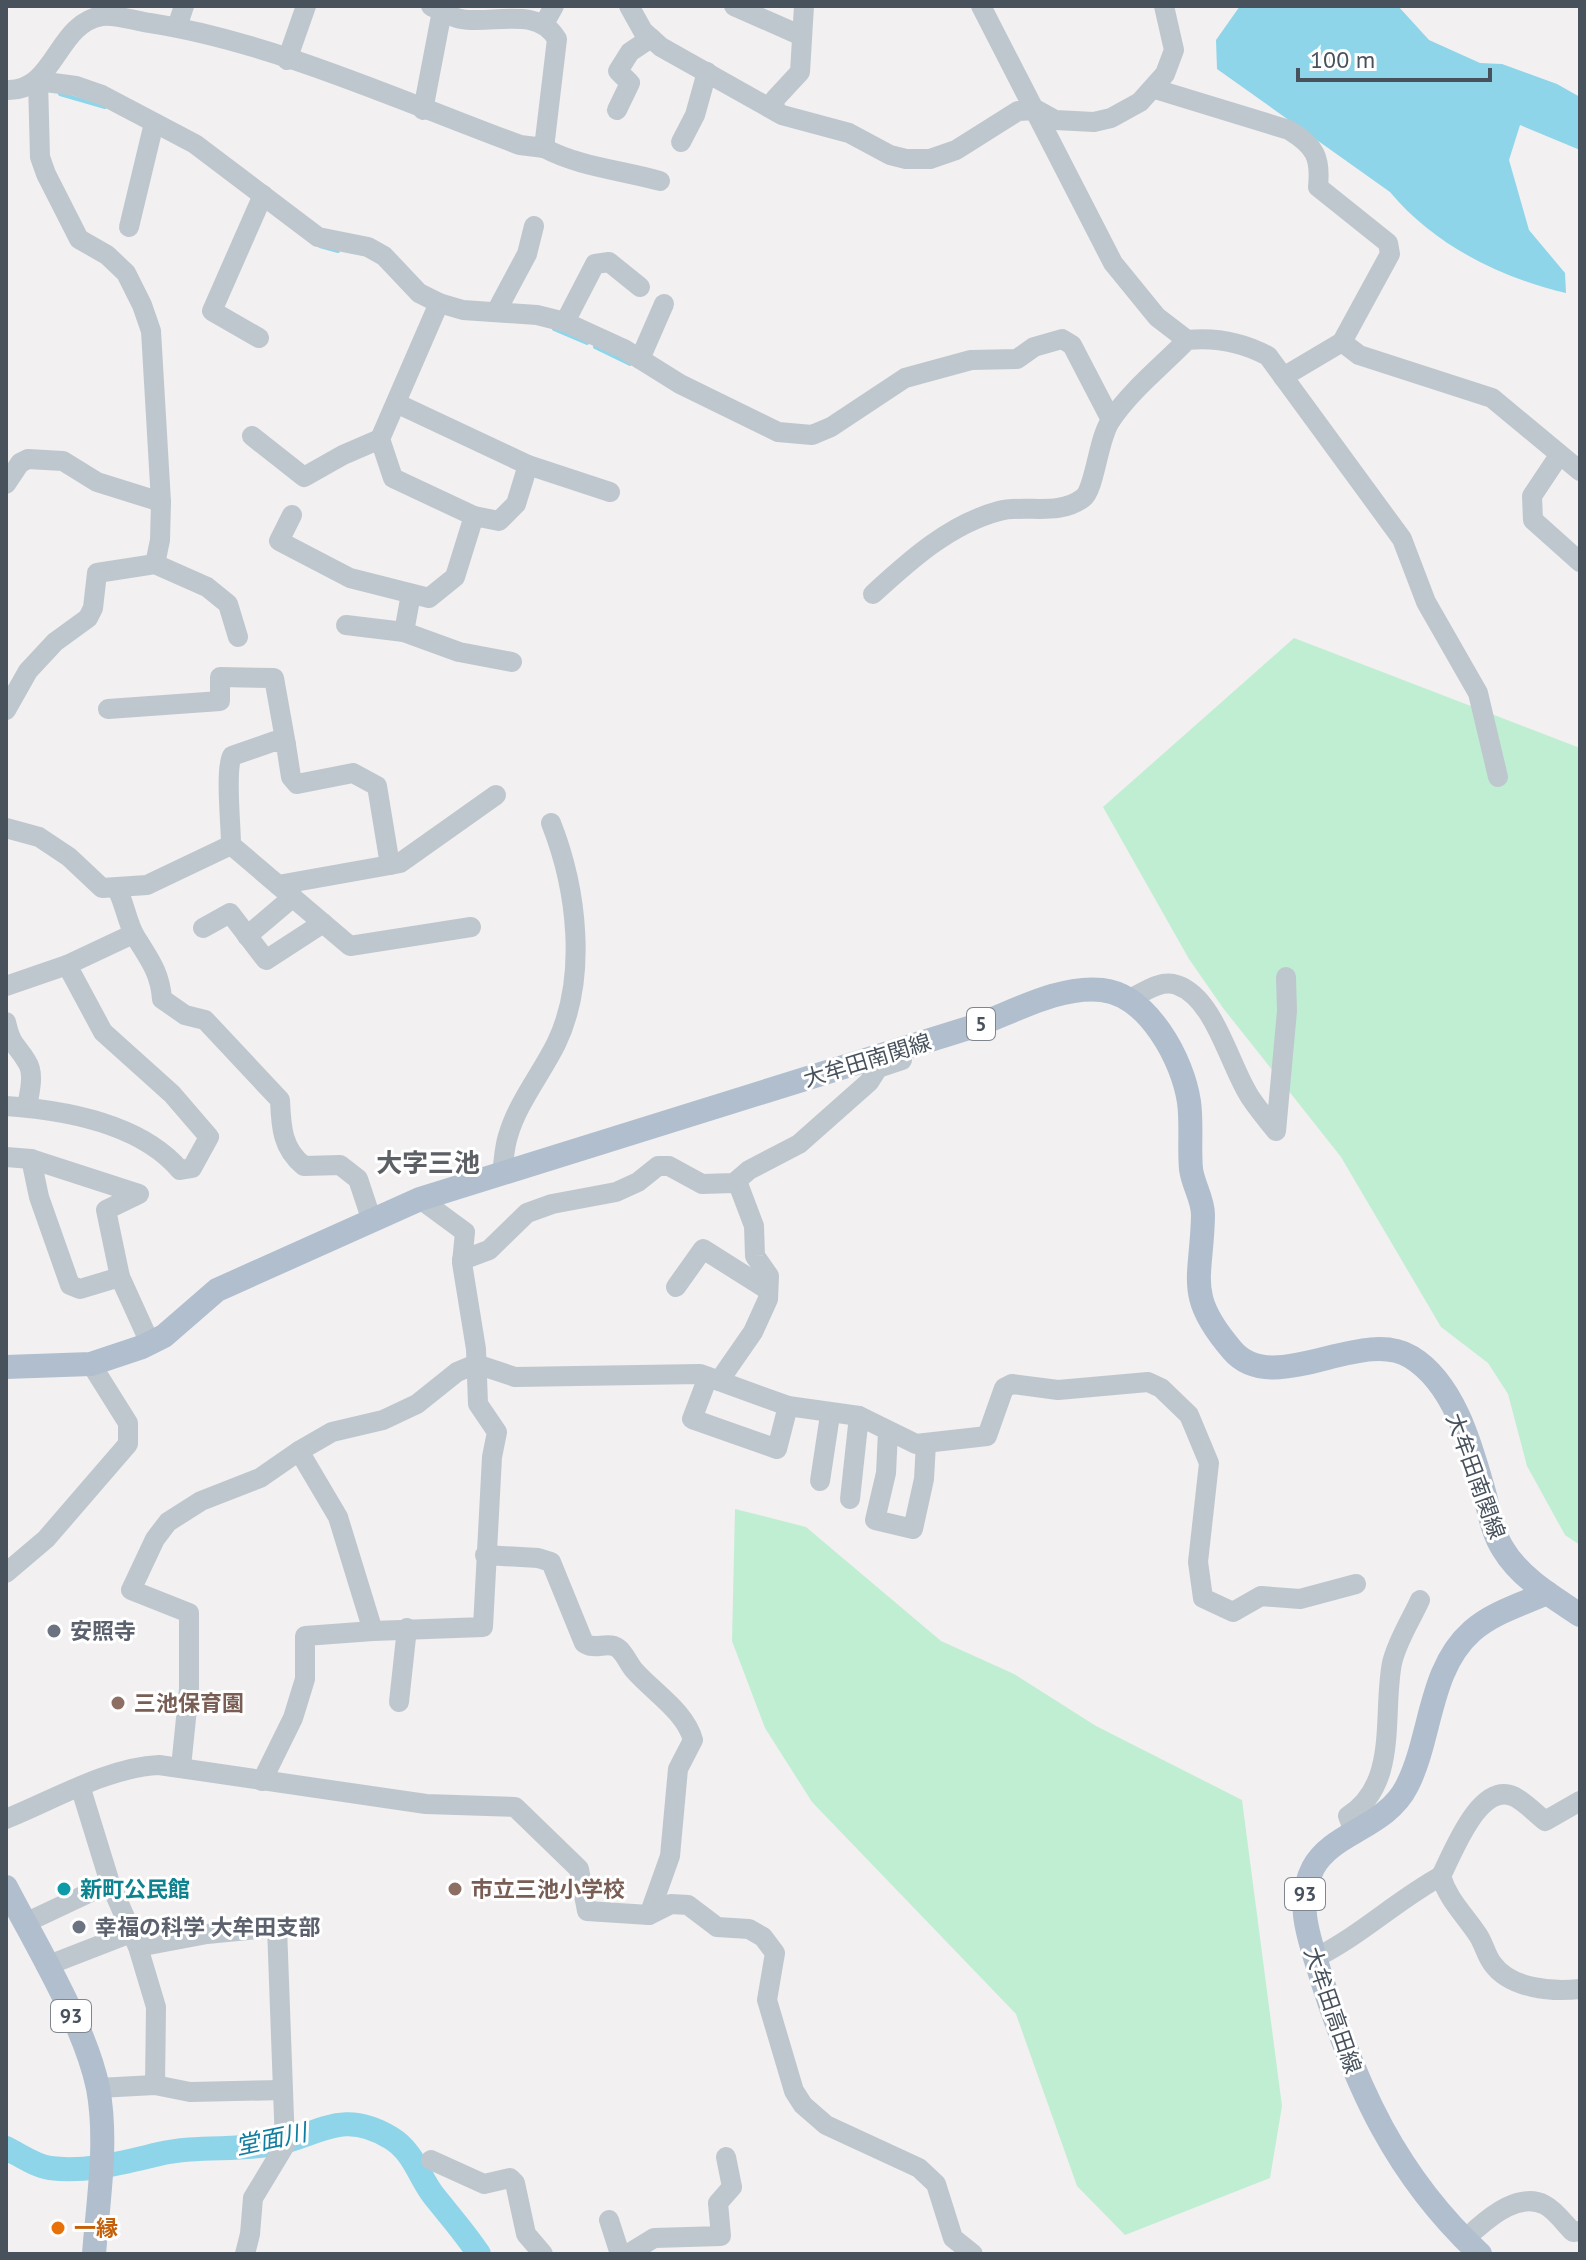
<svg xmlns="http://www.w3.org/2000/svg" width="1586" height="2260" font-family="'PT Sans','Noto Sans JP',sans-serif">
  <style>
    .green { fill: #c0eed3 }
    .water { fill: #8ed5ea }
    .lines { fill: none; stroke-linecap: round; stroke-linejoin: round }
    .stream { stroke: #8ed5ea; stroke-width: 4 }
    .river { stroke: #8ed5ea; stroke-width: 24 }
    .minor { stroke: #bec7ce; stroke-width: 20 }
    .major { stroke: #b0bece; stroke-width: 24 }
    .worship-dot { fill: #6b7280; stroke: #fff; stroke-width: 3 }
    .education-dot { fill: #8d6e63; stroke: #fff; stroke-width: 3 }
    .culture-dot { fill: #0f9aa8; stroke: #fff; stroke-width: 3 }
    .food-dot { fill: #e8710a; stroke: #fff; stroke-width: 3 }
    .labels { text-anchor: middle; dominant-baseline: central; stroke-width: 6; stroke-linejoin: round; paint-order: stroke }
    .shield { fill: #fff; stroke: #7f868e; stroke-width: 2 }
    .shield-label { font-size: 20px; font-weight: bold; fill: #48525d }
    .street-label { font-size: 22px; fill: #48525d; stroke: #fff }
    .worship-label { font-size: 22px; font-weight: bold; fill: #5b616d; stroke: #fff; text-anchor: start }
    .education-label { font-size: 22px; font-weight: bold; fill: #785e54; stroke: #fff; text-anchor: start }
    .culture-label { font-size: 22px; font-weight: bold; fill: #0d838f; stroke: #fff; text-anchor: start }
    .food-label { font-size: 22px; font-weight: bold; fill: #c56008; stroke: #fff; text-anchor: start }
    .water-label { font-size: 24px; font-style: italic; fill: #0f7ea1; stroke: #fff }
    .quarter-label { font-size: 26px; font-weight: bold; fill: #5c6065; stroke: #fff }
  </style>
  <rect width="100%" height="100%" fill="#f2f0f0"/>
  <g class="green">
    <polygon points="1294,638 1580,748 1580,1545 1565,1535 1527,1466 1508,1394 1488,1363 1441,1327 1341,1157 1223,1008 1189,959 1103,807"/>
    <polygon points="735,1509 806,1527 941,1641 1014,1674 1096,1726 1242,1800 1282,2106 1270,2178 1125,2235 1077,2186 1016,2014 812,1802 765,1728 732,1641"/>
  </g>
  <path class="water" d="M1240,6H1398L1429,40L1480,63L1502,64L1557,84L1580,97V150L1520,125L1509,160L1529,230L1565,273L1566,293C1501,278 1434,245 1390,192L1217,69L1216,40Z"/>
  <g class="lines">
    <g class="stream">
      <polyline points="60,94 105,107"/>
      <polyline points="320,246 338,251"/>
      <polyline points="554,329 587,343"/>
      <polyline points="595,347 630,364"/>
    </g>
    <path class="river" d="M6,2148C20,2155 35,2166 50,2168C86,2173 125,2162 159,2154C196,2145 237,2151 275,2144C319,2135 342,2108 391,2138C414,2152 419,2177 434,2196C450,2216 465,2233 479,2254"/>
    <g class="minor">
      <polyline points="629,6 643,31 661,47 782,115 849,133 890,155 906,159 930,159 956,150 1018,111 1037,110 1055,120 1094,122 1111,118 1140,102 1165,74 1174,50 1164,6"/>
      <polyline points="734,6 802,36"/>
      <polyline points="981,6 1113,263 1157,317 1187,340"/>
      <polyline points="544,24 554,6"/>
      <polyline points="177,27 184,6"/>
      <polyline points="287,60 306,6"/>
      <polyline points="38,81 76,86 102,95 195,144 318,237 368,247 384,256 419,293 439,303 463,310 537,315 565,322 624,349 680,384 778,432 812,435 831,427 905,378 971,360 1017,359 1034,347 1062,339 1072,345 1111,420"/>
      <polyline points="38,81 40,157 46,174 79,239 107,255 126,273 142,305 151,331 161,502 160,540 155,564"/>
      <path d="M1155,89L1289,130C1315,146 1321,157 1318,187L1388,243L1390,254L1342,342L1283,377"/>
      <path d="M6,90C55,93 56,23 102,16C116,14 135,21 150,23C273,42 403,102 520,145L544,148L557,39C537,5 492,25 461,19C451,17 440,10 431,6"/>
      <polyline points="774,109 775,99 800,72 804,6"/>
      <polyline points="423,110 442,11"/>
      <polyline points="617,110 630,83 618,71 630,52 651,38"/>
      <polyline points="681,142 695,115 707,72"/>
      <path d="M544,148C580,167 621,170 660,181"/>
      <polyline points="129,227 154,123"/>
      <polyline points="439,303 380,439 393,478 474,516"/>
      <polyline points="496,312 527,254 534,226"/>
      <polyline points="565,322 595,264 609,262 640,287"/>
      <polyline points="259,338 212,311 263,195"/>
      <polyline points="1342,342 1359,355 1492,398 1580,471"/>
      <polyline points="640,359 664,304"/>
      <polyline points="396,403 528,465 610,492"/>
      <polyline points="252,436 304,477 343,455 380,439"/>
      <polyline points="1558,457 1532,496 1533,520 1580,562"/>
      <polyline points="6,484 20,463 28,459 63,461 97,482 161,502"/>
      <polyline points="292,515 279,541 350,578 429,598 455,577 474,516 499,521 516,504 528,465"/>
      <path d="M873,594C910,560 950,524 999,511C1026,504 1058,517 1083,498C1095,489 1098,438 1111,420C1131,390 1163,365 1187,340C1216,337 1242,342 1268,356L1402,539L1426,602L1478,693L1498,777"/>
      <polyline points="346,625 404,632 411,594"/>
      <polyline points="404,632 459,652 512,662"/>
      <polyline points="108,709 220,701 220,677 274,678 286,745"/>
      <polyline points="6,710 28,671 55,642 88,618 93,608 97,573 155,564 207,587 228,604 238,637"/>
      <path d="M6,828L39,837L69,857L102,888L147,885L231,845C231,824 225,771 232,756L275,741L286,745L291,777L297,784L353,773L377,786L390,865L278,885"/>
      <polyline points="231,845 350,946 471,927"/>
      <polyline points="390,865 400,863 496,795"/>
      <path d="M117,889C125,904 127,922 135,936C149,959 160,972 162,999L185,1015L205,1020L280,1100C281,1126 282,1149 304,1166L340,1165L358,1179L372,1221"/>
      <polyline points="203,928 230,913 266,960 323,923"/>
      <polyline points="247,936 293,897"/>
      <polyline points="6,986 67,965"/>
      <path d="M1130,999C1144,992 1161,979 1177,985C1215,998 1229,1065 1250,1097C1258,1109 1267,1120 1276,1131L1287,1011L1286,977"/>
      <path d="M6,1022C12,1048 16,1043 27,1062C35,1074 29,1094 27,1107"/>
      <path d="M6,1106C64,1110 140,1123 180,1170L192,1168L209,1137L172,1094L103,1032L67,965L133,934"/>
      <polyline points="6,1157 31,1159 39,1197 70,1285 80,1289 120,1277 150,1343"/>
      <polyline points="31,1159 139,1194 106,1210 120,1277"/>
      <path d="M502,1173C504,1161 504,1148 508,1136C517,1104 541,1074 556,1044C588,978 577,889 551,823"/>
      <polyline points="462,1260 489,1250 527,1213 552,1204 616,1192 638,1182 658,1166 669,1166 702,1184 734,1183 749,1170 799,1144 869,1082 878,1068 902,1060"/>
      <polyline points="676,1287 703,1249 768,1290"/>
      <polyline points="708,1377 692,1419 777,1449 788,1406"/>
      <polyline points="719,1381 753,1332 768,1299 769,1276 755,1256 754,1226 737,1181"/>
      <polyline points="888,1432 886,1473 875,1520 913,1529 924,1479 926,1443"/>
      <polyline points="299,1451 332,1432 383,1420 417,1404 457,1372 476,1364 515,1377 700,1374 788,1406 859,1416 916,1444 987,1436 1004,1388 1012,1384 1058,1390 1148,1382 1161,1388 1189,1415 1209,1463 1198,1562 1203,1598 1233,1612 1261,1596 1300,1599 1356,1584"/>
      <polyline points="820,1481 830,1415"/>
      <polyline points="850,1499 859,1416"/>
      <path d="M485,1555L538,1558L551,1562L584,1643C595,1650 603,1643 614,1646C623,1649 628,1663 634,1670C653,1692 685,1711 693,1740L678,1769L670,1856L649,1915"/>
      <polyline points="6,1573 46,1539 128,1444 128,1423 91,1364"/>
      <polyline points="399,1702 407,1628"/>
      <polyline points="181,1767 189,1689 189,1613 131,1590 155,1539 168,1522 201,1501 260,1478 299,1451 338,1517 373,1631 483,1627 492,1457 497,1432 478,1404 476,1349 462,1263 465,1232 420,1199"/>
      <polyline points="262,1781 293,1718 305,1679 305,1636 373,1631"/>
      <polyline points="81,1789 110,1883 138,1947 156,2007 155,2085"/>
      <path d="M1580,1801L1545,1821C1535,1813 1526,1803 1515,1797C1480,1779 1453,1853 1441,1876C1448,1900 1465,1915 1478,1935C1484,1944 1486,1955 1492,1963C1510,1989 1552,1992 1580,1989"/>
      <path d="M6,1819C53,1800 109,1767 159,1765L426,1804L515,1807L579,1869L587,1911L649,1915L671,1904L688,1905L717,1927L749,1929L763,1937L775,1953L767,2000L794,2091L803,2105L826,2125L919,2168L936,2184L953,2238L973,2254"/>
      <path d="M1355,1834L1348,1816C1399,1784 1382,1715 1392,1663C1397,1641 1411,1620 1420,1600"/>
      <polyline points="25,1923 110,1883"/>
      <polyline points="138,1947 207,1934 277,1927 285,2145 253,2198 250,2234 245,2254"/>
      <path d="M1315,1958C1360,1936 1397,1900 1441,1876"/>
      <polyline points="46,1966 131,1933"/>
      <polyline points="98,2088 155,2085 190,2092 283,2090"/>
      <polyline points="431,2160 484,2184 510,2178 515,2183 526,2234 543,2254"/>
      <polyline points="609,2220 620,2254"/>
      <path d="M1475,2230C1492,2215 1520,2192 1545,2205C1555,2210 1565,2224 1573,2232L1580,2231"/>
      <polyline points="628,2254 654,2238 721,2236 718,2203 732,2187 726,2157"/>
    </g>
    <g class="major">
      <path d="M6,1367L91,1364L142,1347L164,1336L217,1290L420,1199L975,1026C1013,1012 1061,985 1102,990C1148,995 1183,1060 1189,1102C1192,1124 1189,1147 1191,1169C1193,1185 1203,1199 1203,1215C1202,1279 1184,1294 1232,1350C1273,1399 1361,1326 1411,1357C1454,1383 1471,1446 1484,1492C1489,1510 1492,1532 1503,1549C1520,1578 1553,1597 1580,1615"/>
      <path d="M6,1887C36,1945 85,2025 98,2088C108,2142 98,2201 94,2254"/>
      <path d="M1480,2254C1396,2176 1356,2087 1322,1980C1311,1943 1294,1905 1313,1868C1332,1832 1386,1828 1407,1786C1432,1737 1428,1670 1472,1631C1492,1613 1522,1604 1547,1593"/>
    </g>
  </g>
  <g class="worship-dot">
    <circle cx="54" cy="1631" r="8"/>
    <circle cx="79" cy="1927" r="8"/>
  </g>
  <g class="education-dot">
    <circle cx="118" cy="1703" r="8"/>
    <circle cx="455" cy="1889" r="8"/>
  </g>
  <circle class="culture-dot" cx="64" cy="1889" r="8"/>
  <circle class="food-dot" cx="58" cy="2228" r="8"/>
  <g class="labels">
    <g class="shield">
      <rect x="967" y="1008" width="28" height="32" rx="6"/>
      <rect x="1285" y="1878" width="40" height="32" rx="6"/>
      <rect x="51" y="2000" width="40" height="32" rx="6"/>
    </g>
    <g class="shield-label">
      <text x="981" y="1024">5</text>
      <text x="1305" y="1894">93</text>
      <text x="71" y="2016">93</text>
    </g>
    <g class="street-label">
      <text transform="translate(867 1060) rotate(-17)">大牟田南関線</text>
      <text transform="translate(1476 1476) rotate(70)">大牟田南関線</text>
      <text transform="translate(1333 2010) rotate(71)">大牟田高田線</text>
    </g>
    <g class="worship-label">
      <text x="70" y="1631">安照寺</text>
      <text x="95" y="1927">幸福の科学 大牟田支部</text>
    </g>
    <g class="education-label">
      <text x="134" y="1703">三池保育園</text>
      <text x="471" y="1889">市立三池小学校</text>
    </g>
    <g class="culture-label">
      <text x="80" y="1889">新町公民館</text>
    </g>
    <g class="food-label">
      <text x="74" y="2228">一縁</text>
    </g>
    <g class="water-label">
      <text transform="translate(271 2139) rotate(-12)">堂面川</text>
    </g>
    <g class="quarter-label">
      <text x="428" y="1162">大字三池</text>
    </g>
  </g>
  <rect width="1586" height="2260" fill="none" stroke="#48525d" stroke-width="16"/>
  <path d="M1298 68v12h192v-12" fill="none" stroke="#48525d" stroke-width="4"/>
  <text x="1310" y="68" font-size="24" fill="#48525d" stroke="#ffffff" stroke-width="6" paint-order="stroke">100 m</text>
</svg>
